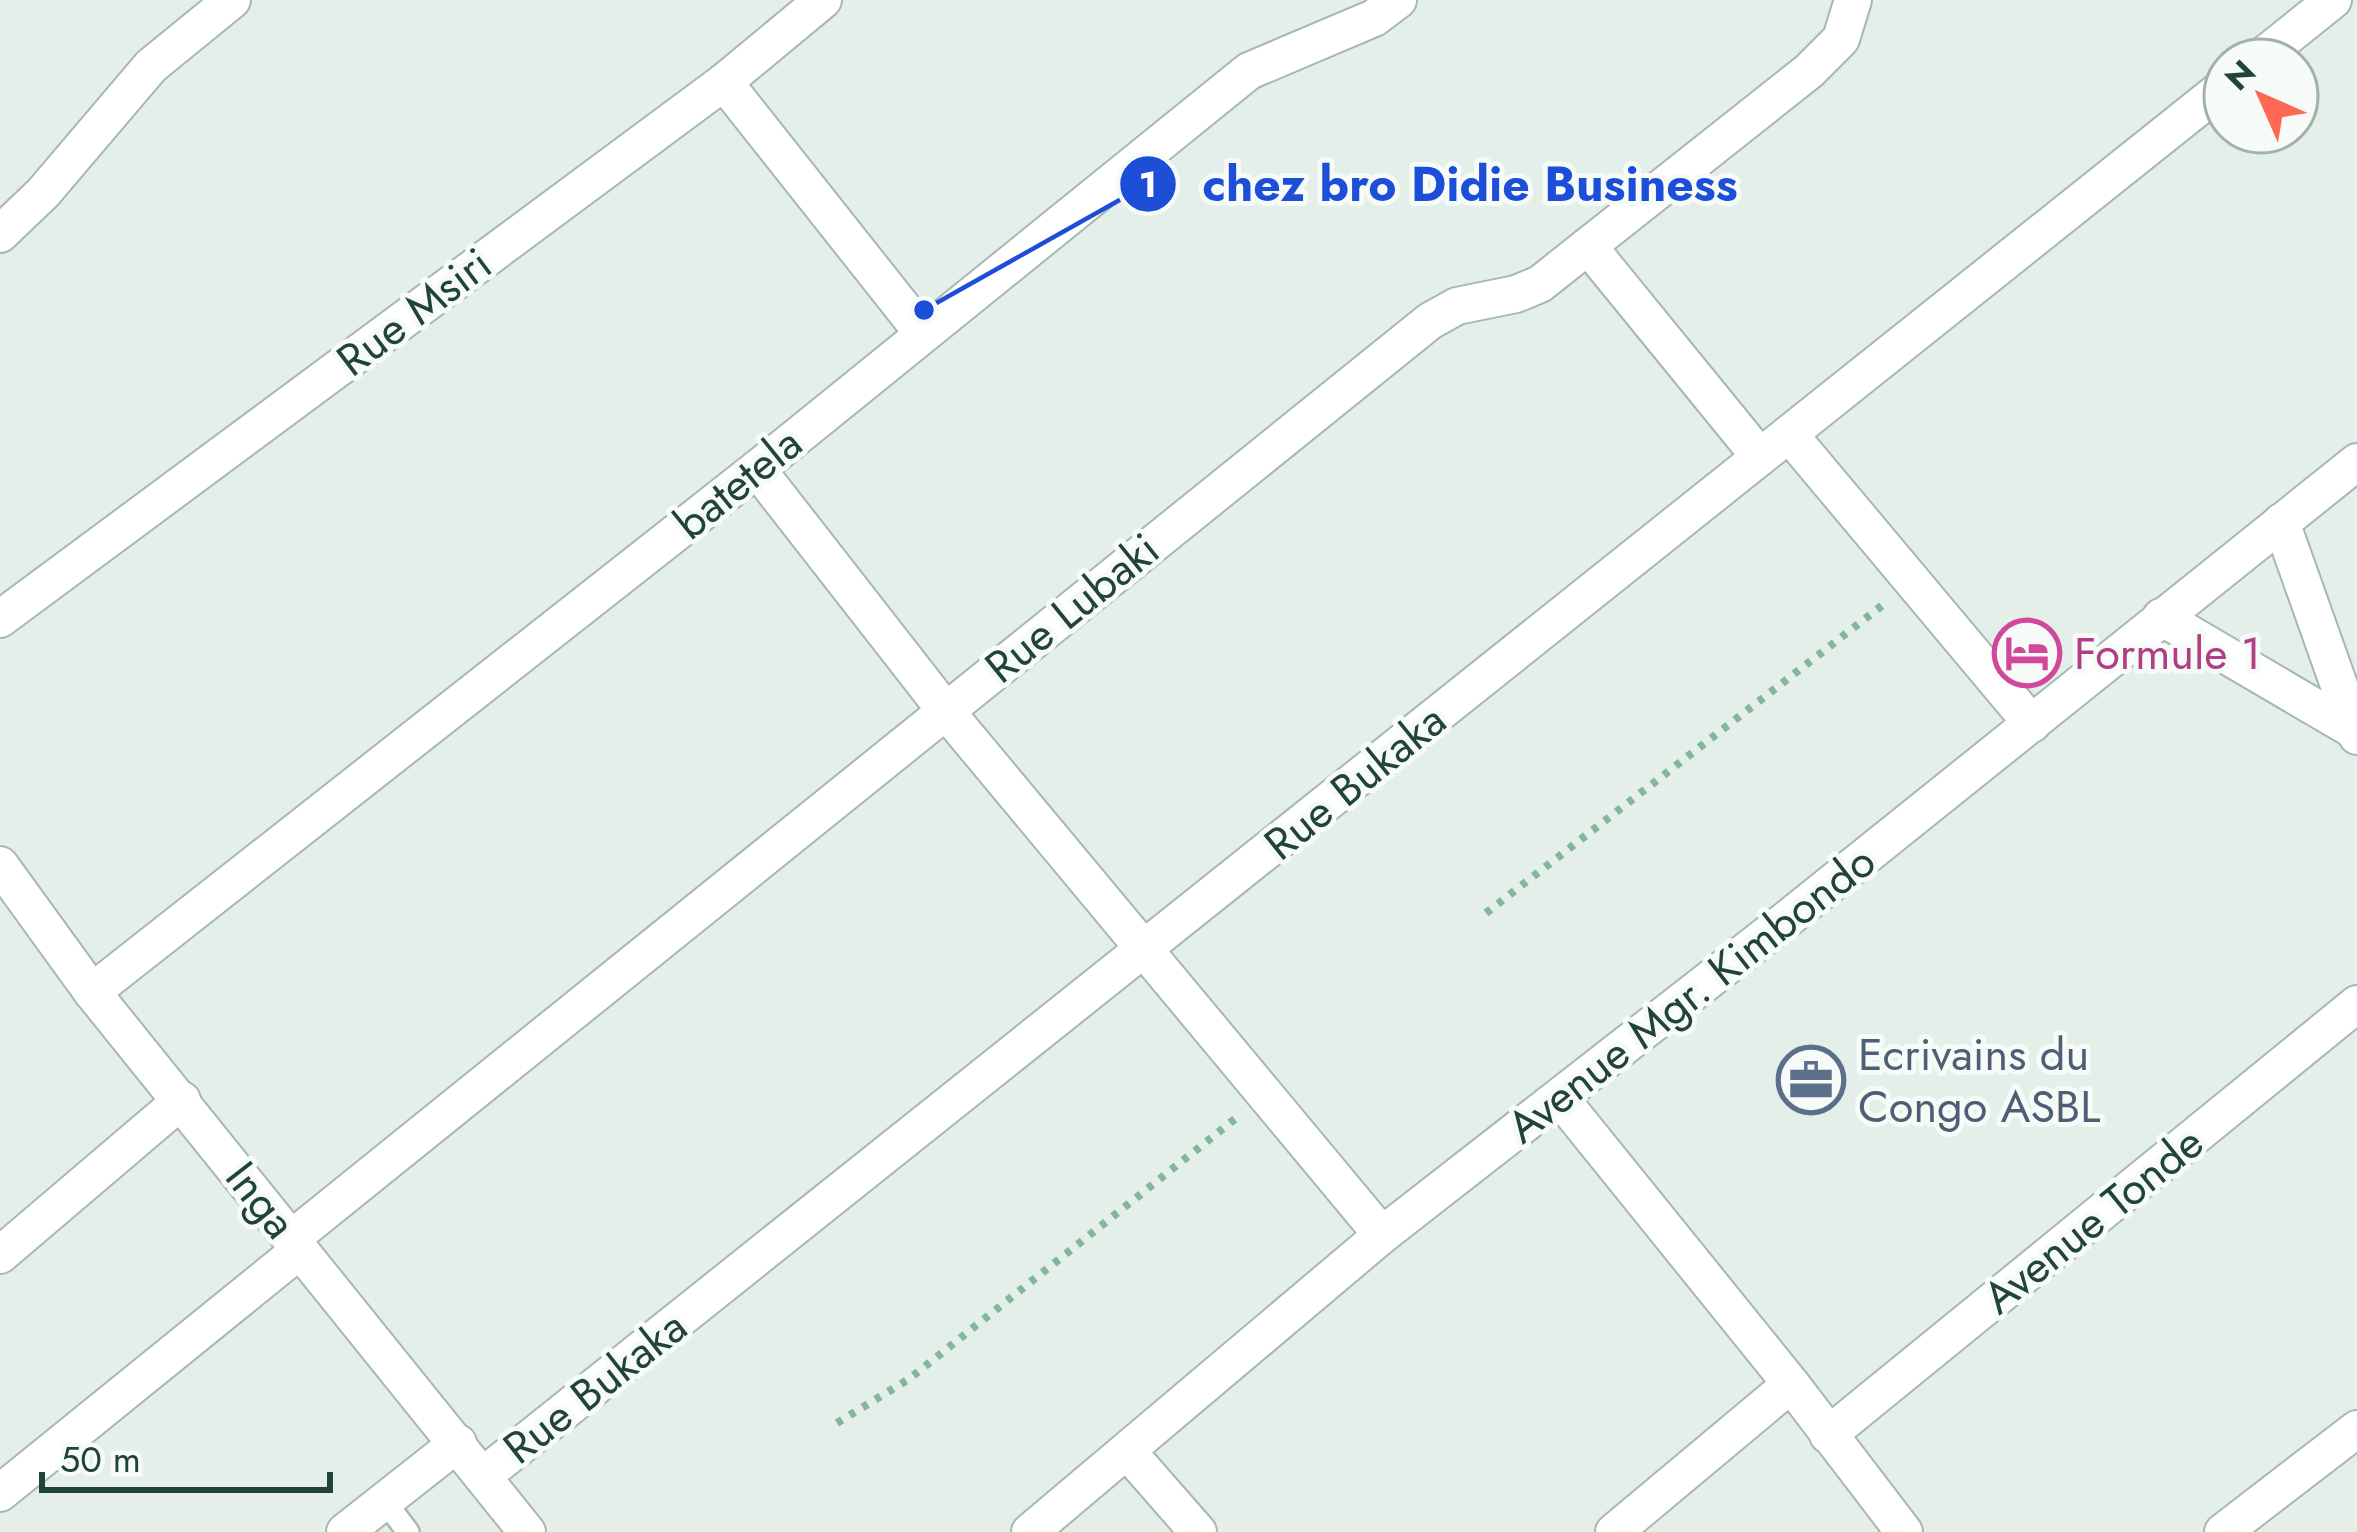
<svg xmlns="http://www.w3.org/2000/svg" width="2357" height="1532" font-family="Jost,sans-serif">
  <style>
    .lines { fill: none; stroke-linecap: round; stroke-linejoin: round }
    .service-casing { stroke: #a6b8b0; stroke-width: 26 }
    .minor-casing { stroke: #a6b8b0; stroke-width: 40 }
    .tertiary-casing { stroke: #a6b8b0; stroke-width: 40 }
    .path { stroke: #82b69f; stroke-width: 8; stroke-dasharray: 6 9; stroke-linecap: butt }
    .service { stroke: #fff; stroke-width: 21 }
    .minor { stroke: #fff; stroke-width: 36 }
    .tertiary { stroke: #fff; stroke-width: 36 }
    .labels { text-anchor: middle; dominant-baseline: central; stroke-width: 10; stroke-linejoin: round; paint-order: stroke }
    .street-label { font-size: 45px; fill: #214436; stroke: #f6fbf8 }
    .hotel-label { font-size: 45px; fill: #b23c85; stroke: #f6fbf8; text-anchor: start }
    .service-label { font-size: 45px; fill: #4e5e75; stroke: #f6fbf8; text-anchor: start }
    .leader { fill: none; stroke: #1d4ed8; stroke-width: 4.5 }
    .callout-dot { fill: #1d4ed8; stroke: #f6fbf8; stroke-width: 4.5 }
    .mark-label { font-size: 36px; text-anchor: middle; font-weight: bold; fill: #fff }
    .callout-label { font-size: 48px; text-anchor: middle; font-weight: bold; fill: #1d4ed8; stroke: #f6fbf8; stroke-width: 10; stroke-linejoin: round; paint-order: stroke }
  </style>
  <rect width="100%" height="100%" fill="#e4efe9"/>
  <g class="lines">
    <defs>
      <polyline id="service" points="384,1500 408,1532"/>
      <g id="minor">
        <polyline points="2258,60 2333,0"/>
        <polyline points="724,82 922,332"/>
        <polyline points="0,234 43,193 151,66 232,0"/>
        <polyline points="1588,246 1760,457"/>
        <polyline points="1789,434 2032,724"/>
        <polyline points="757,469 945,710 1382,1235"/>
        <polyline points="2281,522 2357,736"/>
        <polyline points="2161,617 2352,729"/>
        <polyline points="0,619 724,82 823,0"/>
        <polyline points="92,992 757,469 1249,71 1374,18 1398,0"/>
        <polyline points="1560,1098 1791,1384 1904,1532"/>
        <polyline points="291,1239 1430,321 1457,306 1516,294 1540,284 1809,71 1841,39 1853,0"/>
        <polyline points="0,1255 182,1100"/>
        <polyline points="1828,1435 2357,1004"/>
        <polyline points="1128,1452 1198,1532"/>
        <polyline points="484,1475 2225,86"/>
        <polyline points="0,1493 300,1250"/>
        <polyline points="345,1532 458,1443"/>
        <polyline points="1614,1532 1791,1384"/>
        <polyline points="2223,1532 2357,1429"/>
      </g>
      <g id="tertiary">
        <polyline points="0,865 92,992 527,1532"/>
        <polyline points="1030,1532 1382,1235 1786,920 2357,462"/>
      </g>
    </defs>
    <use href="#service" class="service-casing"/>
    <use href="#minor" class="minor-casing"/>
    <use href="#tertiary" class="tertiary-casing"/>
    <g class="path">
      <polyline points="1486,913 1888,601"/>
      <polyline points="837,1423 909,1379 1240,1115"/>
    </g>
    <use href="#service" class="service"/>
    <use href="#minor" class="minor"/>
    <use href="#tertiary" class="tertiary"/>
  </g>
  <defs>
    <symbol id="hotel-ring" viewBox="-11 -11 22 22"><circle r="9.5" fill="#f6fbf8" stroke="#d1479c" stroke-width="1.5"/><path d="M-6-4.5h1.5V1H6V5H4.5V3h-9V5H-6ZM-4 0a1.8 1.8 0 1 1 3.6 0ZM.5 0V-2.5h3Q6-2.5 6 0Z" fill="#d1479c"/></symbol>
    <symbol id="office-ring" viewBox="-11 -11 22 22"><circle r="9.5" fill="#f6fbf8" stroke="#5c6f8a" stroke-width="1.5"/><path d="M-6-3h4V-5.5h4V-3h4V5H-6ZM-1-4.5V-3h2v-1.5ZM-6 0V1H6V0Z" fill="#5c6f8a"/></symbol>
  </defs>
  <g fill-rule="evenodd">
    <use href="#hotel-ring" x="1989" y="615" width="76" height="76"/>
    <use href="#office-ring" x="1773" y="1042" width="76" height="76"/>
  </g>
  <g class="labels">
    <g class="street-label">
      <text transform="translate(414 312) rotate(-37)">Rue Msiri</text>
      <text transform="translate(738 483) rotate(-39)">batetela</text>
      <text transform="translate(1072 608) rotate(-39)">Rue Lubaki</text>
      <text transform="translate(1355 782) rotate(-39)">Rue Bukaka</text>
      <text transform="translate(1691 994) rotate(-38)">Avenue Mgr. Kimbondo</text>
      <text transform="translate(261 1200) rotate(52)">Inga</text>
      <text transform="translate(2093 1220) rotate(-39)">Avenue Tonde</text>
      <text transform="translate(595 1387) rotate(-38)">Rue Bukaka</text>
    </g>
    <g class="hotel-label">
      <text x="2074" y="653">Formule 1</text>
    </g>
    <g class="service-label">
      <text x="1858" y="1054">Ecrivains du<tspan x="1858" dy="52">Congo ASBL</tspan></text>
    </g>
  </g>
  <path class="leader" d="M924 310L1148 184"/>
  <g class="callout-dot">
    <circle cx="924" cy="310" r="12"/>
    <circle cx="1148" cy="184" r="30"/>
  </g>
  <g class="mark-label">
    <text x="1148" y="197">1</text>
  </g>
  <g class="callout-label">
    <text x="1470" y="201">chez bro Didie Business</text>
  </g>
  <g transform="translate(2261 96) rotate(315)"><circle r="57" fill="#f6fbf8" stroke="#a1b2aa" stroke-width="3"/>
  <path d="M0-9L21 45L0 30L-21 45Z" fill="#ff6853"/>
  <text y="-18" font-size="33" font-weight="bold" text-anchor="middle" fill="#214436">N</text>
  </g>
  <path d="M42 1472v18h288v-18" fill="none" stroke="#214436" stroke-width="6"/>
  <text x="60" y="1472" font-size="36" fill="#214436" stroke="#f6fbf8" stroke-width="9" paint-order="stroke">50 m</text>
</svg>
